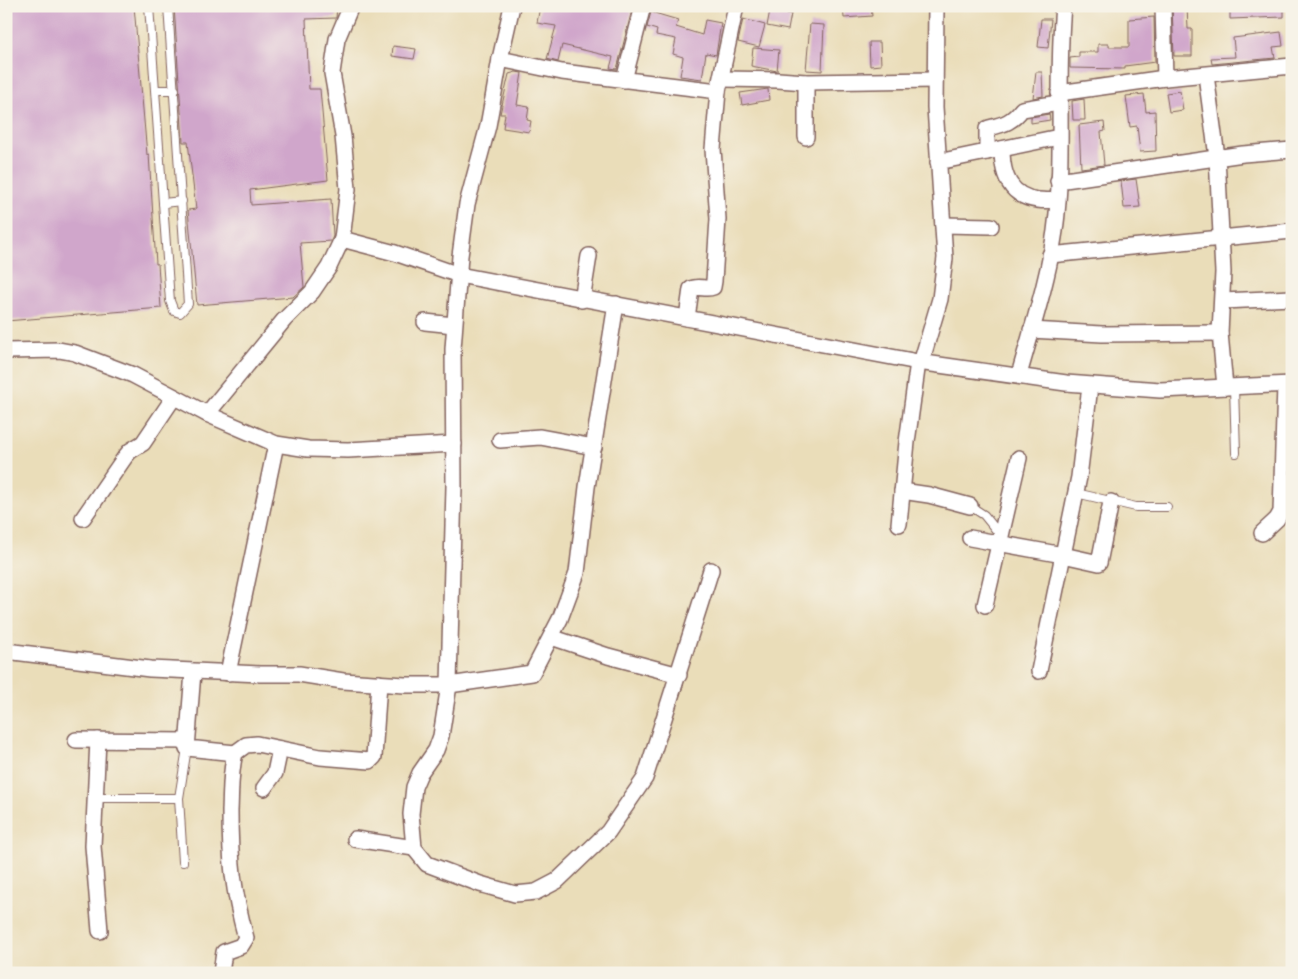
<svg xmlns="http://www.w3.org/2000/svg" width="1298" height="979" font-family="'Libre Bodoni',serif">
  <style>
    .building { fill: #d0a6cb }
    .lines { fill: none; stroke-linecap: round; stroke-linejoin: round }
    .service-casing { stroke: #82625d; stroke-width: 10 }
    .minor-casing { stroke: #82625d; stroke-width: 18 }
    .service { stroke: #fff; stroke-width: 8 }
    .minor { stroke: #fff; stroke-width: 15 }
  </style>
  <rect width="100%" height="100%" fill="#f7f3e8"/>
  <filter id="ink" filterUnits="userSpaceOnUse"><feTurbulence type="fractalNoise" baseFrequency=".02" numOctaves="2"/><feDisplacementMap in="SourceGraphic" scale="10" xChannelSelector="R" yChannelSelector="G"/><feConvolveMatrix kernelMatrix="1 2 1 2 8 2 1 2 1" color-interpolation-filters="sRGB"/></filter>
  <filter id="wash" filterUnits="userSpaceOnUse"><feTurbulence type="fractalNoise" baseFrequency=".0096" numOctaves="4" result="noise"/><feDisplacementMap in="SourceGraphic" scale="20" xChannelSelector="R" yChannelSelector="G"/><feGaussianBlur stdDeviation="1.12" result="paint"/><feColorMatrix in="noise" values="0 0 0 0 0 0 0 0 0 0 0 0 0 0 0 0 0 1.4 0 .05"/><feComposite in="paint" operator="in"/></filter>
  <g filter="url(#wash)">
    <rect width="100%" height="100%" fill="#eaddb9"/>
    <g id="blocks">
      <g class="building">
        <polygon points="6,6 134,6 147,155 149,154 156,264 158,264 161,308 6,321"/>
        <polygon points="174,6 337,6 336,18 306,19 309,89 320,89 328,180 250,190 251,205 331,199 333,236 331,241 300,243 304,287 293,297 197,305 188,210 196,209 188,142 183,142"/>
        <polygon points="540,6 584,6 599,10 600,6 633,6 617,69 610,68 613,57 562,45 558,62 547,59 556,26 537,23"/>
        <polygon points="843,6 871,6 872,16 844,18"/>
        <polygon points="1172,6 1187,6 1188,29 1192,29 1192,56 1174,56"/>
        <polygon points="1230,6 1284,6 1284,17 1230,19"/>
        <polygon points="770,10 791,14 788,30 767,26"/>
        <polygon points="651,12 678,20 676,27 702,35 705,20 721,23 716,55 706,53 702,79 680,76 683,57 673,54 676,39 656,35 657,30 647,27"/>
        <polygon points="1154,17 1155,62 1125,66 1125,69 1070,68 1070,58 1079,57 1079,52 1098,52 1098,44 1109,44 1109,47 1129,47 1129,19"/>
        <polygon points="743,19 765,25 759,47 738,42"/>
        <polygon points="1041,19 1051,19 1048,48 1038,47"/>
        <polygon points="810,24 824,25 822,71 806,70"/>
        <polygon points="1281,32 1283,46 1273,47 1275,58 1212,64 1211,58 1235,57 1233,38"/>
        <polygon points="869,42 880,42 881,65 870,66"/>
        <polygon points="393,46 416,49 414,59 392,56"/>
        <polygon points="753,48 779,50 777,71 751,66"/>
        <polygon points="516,72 522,73 517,105 529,107 527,120 531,121 529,132 503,128 505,114 500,114 509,74"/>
        <polygon points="1036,72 1042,72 1043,96 1033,98"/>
        <polygon points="768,89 769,100 742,105 740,93"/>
        <polygon points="1180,91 1183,110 1169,112 1166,93"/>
        <polygon points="1144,94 1146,112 1155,111 1156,151 1140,152 1137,126 1130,127 1126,96"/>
        <polygon points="1084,99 1085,120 1073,120 1072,101"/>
        <polygon points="1049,114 1050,120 1031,123 1031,117"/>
        <polygon points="1104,122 1105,131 1101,132 1104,165 1081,168 1079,125"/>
        <polygon points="1136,179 1140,207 1124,208 1121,181"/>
      </g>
    </g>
  </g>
  <g filter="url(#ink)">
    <use href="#blocks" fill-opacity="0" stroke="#82625d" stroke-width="1"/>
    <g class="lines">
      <defs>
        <g id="service">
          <polyline points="149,6 170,301 174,311 180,313 188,304 168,6"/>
          <polyline points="156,90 175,90"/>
          <polyline points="163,203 182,201"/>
          <polyline points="1234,387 1236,453"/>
          <polyline points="1076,493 1136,507 1167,507"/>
          <polyline points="970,506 984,515 1001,536"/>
          <polyline points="95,798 179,798"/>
          <polyline points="183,862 179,798 187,748"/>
        </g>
        <g id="minor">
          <polyline points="512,6 500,59 488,126 467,204 460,256 453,349 454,486 449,685 441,736 436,750 420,773 414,787 411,814 414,848 427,864 480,884 515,894 536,892 557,881 608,832 645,778 711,570"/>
          <polyline points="1163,6 1165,78"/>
          <polyline points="500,59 562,72 718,91 736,6"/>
          <polyline points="1206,75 1217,157 1223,272 1220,333 1225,387"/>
          <polyline points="722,79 778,80 806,82 935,80"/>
          <polyline points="624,80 643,6"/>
          <polyline points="806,82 806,137"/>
          <polyline points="1059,93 1165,78 1292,66"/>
          <path d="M1002,149C1002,187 1019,204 1057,200"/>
          <path d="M987,152V129L989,128C1005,124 1012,122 1022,109L1059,103"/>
          <polyline points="938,162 1059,137"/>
          <polyline points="1058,181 1243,154 1292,150"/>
          <polyline points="943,225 991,226"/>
          <polyline points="342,239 395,253 459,275 918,362 1066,383 1160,390 1292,384"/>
          <polyline points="1050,255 1292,231"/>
          <polyline points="582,300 589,256"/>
          <polyline points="1223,301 1292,298"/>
          <path d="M687,318L691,289C698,285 706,290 713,287L714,281L718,219L713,149L718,91"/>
          <polyline points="425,322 454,325"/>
          <polyline points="1031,330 1102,334 1220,333"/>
          <polyline points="6,351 59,350 75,353 133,375 207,414 276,444 308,449 348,450 454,444"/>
          <polyline points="921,363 940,299 945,258 935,107 936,6"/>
          <path d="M1019,375C1032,328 1048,280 1055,231C1065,157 1056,81 1063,6"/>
          <polyline points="207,414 284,320 312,292 329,267 342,239 348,189 343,136 332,73 337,39 351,6"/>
          <polyline points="500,440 540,437 594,447"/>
          <polyline points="902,491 929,495 970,506"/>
          <polyline points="83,518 125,457 130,451 143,443 174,397"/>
          <polyline points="899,524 907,442 918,362"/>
          <polyline points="1262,533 1277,519 1281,512 1285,385"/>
          <polyline points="970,538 1063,555 1079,477 1090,386"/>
          <polyline points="985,605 1019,458"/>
          <polyline points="551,637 608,656 679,675"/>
          <polyline points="6,651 150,669 260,674 299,674 343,681 405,685 449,685 532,673 560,619 577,573 587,487 616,304"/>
          <polyline points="1039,671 1063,555 1099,563 1111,502"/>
          <polyline points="193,672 187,748 235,753"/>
          <polyline points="228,673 276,444"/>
          <polyline points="76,740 187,741"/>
          <polyline points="98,740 93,846 100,931"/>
          <polyline points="264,788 275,773 280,749"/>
          <polyline points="355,839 414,848"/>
          <path d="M221,973L224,952L241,946L246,938C233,890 230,861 230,811C231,791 230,773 235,753L246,745L257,744L320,757L370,761L374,757L379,683"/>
        </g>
      </defs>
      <use href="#service" class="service-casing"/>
      <use href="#minor" class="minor-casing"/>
      <use href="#service" class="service"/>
      <use href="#minor" class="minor"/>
    </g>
  </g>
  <rect width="1298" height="979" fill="none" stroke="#f7f3e8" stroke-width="25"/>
</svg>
